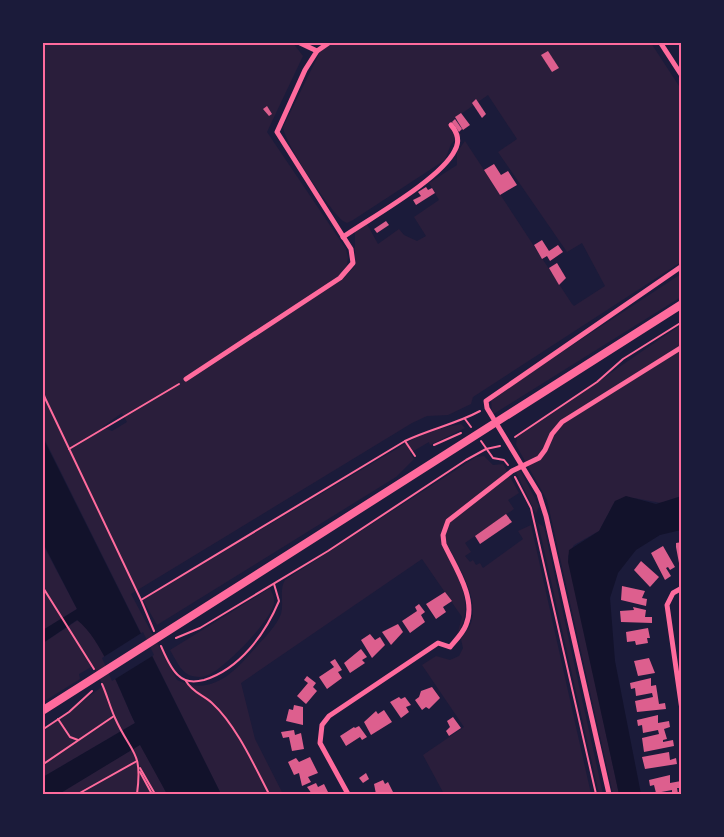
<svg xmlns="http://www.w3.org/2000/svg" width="724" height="837" font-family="Ubuntu,sans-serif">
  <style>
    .green { fill: #2a1e3b; fill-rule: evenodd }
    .water { fill: #12122b }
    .pier { fill: #1b1b3a }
    .building { fill: #dd5f8e }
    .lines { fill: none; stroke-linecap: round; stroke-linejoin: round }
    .path { stroke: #ff6b9d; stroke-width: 2 }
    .minor { stroke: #ff6b9d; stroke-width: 5 }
    .tertiary { stroke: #ff6b9d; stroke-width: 8 }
    .neatline { fill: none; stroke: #ff6b9d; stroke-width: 2 }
  </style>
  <rect width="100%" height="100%" fill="#1b1b3a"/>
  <g class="green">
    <path d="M333,42L651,43L681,89V262L473,397L471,404L448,415L427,416L412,423L131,594L177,680C213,698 236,670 258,645C266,636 277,625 281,614C284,602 279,590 285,580L476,457L484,456L493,465L503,464L519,493L508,500L514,509L465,543L471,552L465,556L470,562L473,560L476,565L480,563L483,568L523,539L518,531L531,525L591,794H444L423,755L464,727L422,665L436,656L450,660L459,656L463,648L461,639C464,634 469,628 471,623C480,598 457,564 446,542L442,546C457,575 477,604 457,635L462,617L422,559L241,683L255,739L283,794H221L43,436V43H293L303,56L267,132L346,249L348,258L344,278L355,266V231L367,224L378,244L399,229L404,235L417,241L426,236L414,217L439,200L429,183L457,165V152L465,141L572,304L574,306L605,286L582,243L567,252L498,152L517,139L488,95L454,119L453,123L461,135L451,144L445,160L353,220L347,223L343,221C329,209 285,144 283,127L320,52ZM122,413L127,422L112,431L102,427Z"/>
    <polygon points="681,274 681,297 492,415 491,399 496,395"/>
    <path d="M681,325V496L661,503L634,498L615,501L599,531L574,545L568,556L619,794H613L547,500L516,445L517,437C573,401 626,361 681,325Z"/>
    <polygon points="461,424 465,428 430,445 429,442 410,453 414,459 396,477 157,625 143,600 425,432"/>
    <polygon points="520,470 539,506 536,514 516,472"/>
    <polygon points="538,523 544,527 603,794 599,794"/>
    <polygon points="42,543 77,609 43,630 42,630"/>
    <path d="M270,588C272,593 275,597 274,603C272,620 224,669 208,675C202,678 194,677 189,675C180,671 175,658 170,650Z"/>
    <path d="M78,620C102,639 121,694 135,723L43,777V731L103,686L93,666L79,674L80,679L43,702V643Z"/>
    <polygon points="140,744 167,794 59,794"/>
  </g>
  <g class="water">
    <path d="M42,436L221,794H167L140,745L59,794H43V777L135,723C121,694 102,639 77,620L43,643V630L77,609L43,543Z"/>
    <polygon points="626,496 656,504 682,496 681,530 660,535 636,550 618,573 610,598 615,661 641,794 619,794 568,562 569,550 599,531 615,501"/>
  </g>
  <polygon class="pier" points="143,632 154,655 112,681 102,658"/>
  <g class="building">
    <polygon points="548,51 559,68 552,72 541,55"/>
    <polygon points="476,99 486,114 482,118 472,103"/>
    <polygon points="267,106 272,114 269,116 263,109"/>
    <polygon points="461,113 470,125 463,130 455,117"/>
    <polygon points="455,119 462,129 459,132 452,122"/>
    <polygon points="494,164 501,175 508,171 517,185 500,195 484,170"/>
    <polygon points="426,187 428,190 432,188 435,193 416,205 413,200 421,196 418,192"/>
    <polygon points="386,221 389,225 377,233 374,229"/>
    <polygon points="542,240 549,251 558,245 563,252 550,261 547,256 542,259 534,245"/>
    <polygon points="557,263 566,278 559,285 549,268"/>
    <polygon points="506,514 512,522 480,544 475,536"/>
    <polygon points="682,542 682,563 679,563 676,547 676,543"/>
    <polygon points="663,546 675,567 670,570 668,567 666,568 671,576 665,580 651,553"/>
    <polygon points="641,561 659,577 650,587 634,570"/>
    <polygon points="622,586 645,591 642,598 647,599 646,606 621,600"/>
    <polygon points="445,592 452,601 443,607 446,612 436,619 426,604"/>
    <polygon points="419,604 425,612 421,615 425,622 410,633 402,621 417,611 415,607"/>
    <polygon points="633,607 646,610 645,617 652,617 652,623 621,622 620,611 634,610"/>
    <polygon points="398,624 403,632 391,645 382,632"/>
    <polygon points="648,628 650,638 647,638 648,643 636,645 635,641 627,642 626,632"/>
    <polygon points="370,634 375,640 380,637 385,645 372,658 361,640"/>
    <polygon points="361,649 367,657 362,660 365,663 350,673 344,663"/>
    <polygon points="649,658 655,673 638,676 634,661"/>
    <polygon points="335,659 342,670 338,672 342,678 327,689 319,677 334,667 330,662"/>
    <polygon points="307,676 316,683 313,687 317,691 306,704 297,696 308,683 304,680"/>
    <polygon points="651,678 651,686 656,685 659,704 665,703 666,709 637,712 635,701 653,697 652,693 636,696 635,688 631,689 630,683"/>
    <polygon points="432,687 440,698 429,709 426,707 422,710 415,700 419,697 421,691"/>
    <polygon points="399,697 401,699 405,697 411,705 406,707 409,712 401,718 390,702"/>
    <polygon points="294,705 303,707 303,725 286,721 289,709 293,710"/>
    <polygon points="384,710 392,722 371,735 364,722 376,711 378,714"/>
    <polygon points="658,715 658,723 669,721 670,727 664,729 667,739 663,740 663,742 673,740 674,746 644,752 642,738 659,734 658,730 643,733 642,725 638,726 637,720"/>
    <polygon points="453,717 461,728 449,736 446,731 450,727 447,721"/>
    <polygon points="359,726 367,737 362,740 360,737 346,746 340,736 354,727 355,728"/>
    <polygon points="294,730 295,735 301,733 304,749 292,751 289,737 283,738 281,732"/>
    <polygon points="669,752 670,760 676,758 677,764 645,769 642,757"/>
    <polygon points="310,757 318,773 308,777 311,782 302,786 299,773 294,775 288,762 296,758 299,762"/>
    <polygon points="366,773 369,779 363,783 359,778"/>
    <polygon points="670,775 670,783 681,781 682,788 677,788 678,794 672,794 672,790 656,793 654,785 650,786 649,780"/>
    <polygon points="383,780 385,784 388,782 393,792 389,794 376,794 374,784"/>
    <polygon points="316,783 318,787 324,784 329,794 318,794 317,792 312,794 307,787"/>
  </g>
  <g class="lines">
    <g class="path">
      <polyline points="42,389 45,398 141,600"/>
      <polyline points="465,419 471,427"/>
      <polyline points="515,437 597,382 623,359 682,322"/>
      <polyline points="405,441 415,456"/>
      <polyline points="481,441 493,458 504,460 508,465"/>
      <polyline points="434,445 461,433"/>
      <polyline points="69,449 179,384"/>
      <polyline points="515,477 531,508 596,794"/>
      <polyline points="42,586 94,669"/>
      <path d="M154,631L141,600L405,441C430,429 456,424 480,411"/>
      <polyline points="176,638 200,628 328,551 466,460 486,449 500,446"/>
      <path d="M161,646C165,655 171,670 179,676C186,683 196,682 204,680C240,669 265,634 279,601L274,584"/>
      <path d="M186,681C192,692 203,695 212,703C236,725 254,765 269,794"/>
      <path d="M102,684C107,695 110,707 115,718C131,754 143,750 137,794"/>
      <polyline points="58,719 70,737 78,740"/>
      <polyline points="42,730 69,712 92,691"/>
      <polyline points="42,765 114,716"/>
      <polyline points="140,768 155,794"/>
      <polyline points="140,772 152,794"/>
      <polyline points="78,794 137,761"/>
    </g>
    <g class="minor">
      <polyline points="660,42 682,76"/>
      <polyline points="317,51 330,42"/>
      <path d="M343,237C372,217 441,179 455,150C460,141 457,132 451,125"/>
      <polyline points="186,379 340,278 353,263 351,249 277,132 305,70 317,51 298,42"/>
      <polyline points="682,588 673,593 667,605 682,710"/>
      <path d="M348,794L320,743L322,725L329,716L438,643L450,647C456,640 463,633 466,625C477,599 455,567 444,544L443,535L448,521L512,471L539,458L545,450L552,434L562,422L682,347"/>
      <polyline points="609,794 546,516 539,494 487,408 486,401 682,266"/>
    </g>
    <polyline class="tertiary" points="42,711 682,304"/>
  </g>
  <rect width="724" height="837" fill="none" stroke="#1b1b3a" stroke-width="88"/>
  <rect x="44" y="44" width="636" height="749" class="neatline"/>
</svg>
